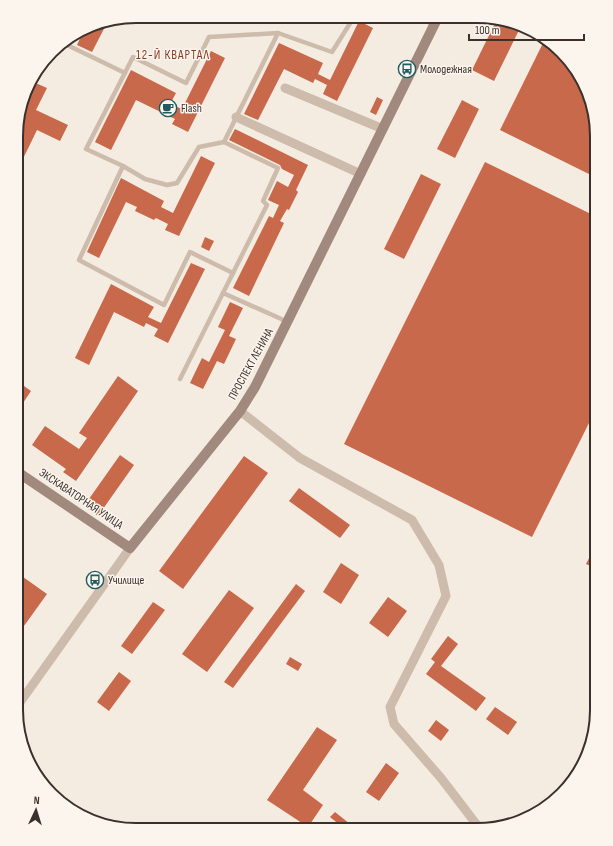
<svg xmlns="http://www.w3.org/2000/svg" width="613" height="846" font-family="'Sofia Sans Condensed',sans-serif">
  <style>
    .building { fill: #c8694b }
    .lines { fill: none; stroke-linecap: round; stroke-linejoin: round }
    .lane { stroke: #cdbbac; stroke-width: 4.5 }
    .street { stroke: #cdbbac; stroke-width: 9 }
    .secondary { stroke: #a18a7d; stroke-width: 10 }
    .labels { text-anchor: middle; dominant-baseline: central; stroke-width: 3; stroke-linejoin: round; paint-order: stroke }
    .poi-label { font-size: 12px; fill: #3b302b; stroke: #fbf5ee; text-anchor: start }
    .street-label { font-size: 12px; fill: #3b302b; stroke: #fbf5ee }
    .neighbourhood-label { font-size: 13px; letter-spacing: 1px; fill: #8c3b22; stroke: #fbf5ee }
    .rim { fill: none; stroke: #3b302b; stroke-width: 2 }
  </style>
  <rect width="100%" height="100%" fill="#f4ebe1"/>
  <g class="building">
    <polygon points="497,19 520,28 494,81 472,70"/>
    <polygon points="108,21 92,52 77,45 84,30 97,22"/>
    <polygon points="359,21 373,28 337,101 323,94 327,85 315,79 313,83 284,69 258,120 244,114 279,43 323,63 318,74 330,80"/>
    <polygon points="545,39 550,41 585,83 597,136 597,178 500,130"/>
    <polygon points="211,51 225,58 188,132 172,124 175,119 136,100 111,150 95,142 131,70 176,93 170,104 182,109"/>
    <polygon points="31,81 47,88 36,110 68,125 60,141 37,130 17,171 17,130 27,110 22,107"/>
    <polygon points="377,97 383,100 376,115 370,112"/>
    <polygon points="462,100 479,109 455,158 437,149"/>
    <polygon points="235,129 308,165 296,190 298,192 289,210 287,209 280,221 284,223 249,296 233,288 269,216 273,218 279,205 268,200 277,181 288,187 294,175 282,169 280,165 229,140"/>
    <polygon points="201,156 215,163 179,236 165,230 168,224 156,218 154,220 135,211 137,207 126,202 99,258 87,252 121,178 164,201 161,207 173,213"/>
    <polygon points="485,162 597,217 597,407 532,537 344,444"/>
    <polygon points="421,174 441,184 404,259 384,249"/>
    <polygon points="205,237 214,241 209,251 201,247"/>
    <polygon points="191,263 205,269 168,343 154,336 158,329 146,323 144,327 114,312 89,365 75,358 111,284 154,307 148,317 161,323"/>
    <polygon points="230,302 243,308 229,336 236,339 224,364 217,361 203,389 190,383 202,358 209,362 225,330 218,327"/>
    <polygon points="118,376 138,391 76,481 63,472 66,469 32,445 45,426 79,449 87,438 79,433"/>
    <polygon points="17,381 31,391 17,412"/>
    <polygon points="120,455 134,465 98,516 84,506"/>
    <polygon points="244,456 268,473 183,589 159,571"/>
    <polygon points="299,488 350,525 340,538 289,501"/>
    <polygon points="597,543 597,569 586,564"/>
    <polygon points="341,563 359,575 341,604 323,592"/>
    <polygon points="16,572 47,594 16,637"/>
    <polygon points="296,584 305,591 233,688 224,682"/>
    <polygon points="229,590 254,608 207,672 182,654"/>
    <polygon points="388,597 407,611 388,637 369,623"/>
    <polygon points="153,602 165,610 132,654 121,646"/>
    <polygon points="448,636 458,644 441,666 486,698 476,711 426,674 435,662 431,659"/>
    <polygon points="290,657 302,664 298,671 286,664"/>
    <polygon points="119,672 131,681 109,711 97,702"/>
    <polygon points="495,707 517,722 508,735 486,719"/>
    <polygon points="436,720 449,730 441,741 428,731"/>
    <polygon points="317,727 337,740 303,790 323,805 308,827 267,800"/>
    <polygon points="386,763 399,773 379,801 366,792"/>
    <polygon points="335,812 350,824 346,830 330,817"/>
  </g>
  <g class="lines">
    <g class="lane">
      <polyline points="416,17 435,25"/>
      <polyline points="63,43 125,73"/>
      <polyline points="224,142 278,33"/>
      <polyline points="123,166 145,179 167,185 177,183 199,147 224,142 278,168 263,201 267,205 180,379"/>
      <polyline points="233,273 190,252 164,305 79,260 123,166 86,149 133,57 186,83 209,37 278,33 332,52 354,17"/>
      <polyline points="223,293 288,322"/>
    </g>
    <g class="street">
      <polyline points="285,88 383,129"/>
      <polyline points="236,117 361,174"/>
      <polyline points="240,411 300,458 412,520 439,565 446,596 390,707 394,724 441,778 480,829 479,830"/>
      <polyline points="16,708 130,548"/>
    </g>
    <polyline class="secondary" points="16,471 130,548 240,411 255,387 438,17"/>
  </g>
  <defs>
    <symbol id="bus-ring" viewBox="-11 -11 22 22"><circle r="9.5" fill="#fbf5ee" stroke="#1f5a5e" stroke-width="1.5"/><path d="M-5-6H5V4H4V6H2V4H-2V6H-4V4H-5ZM-3.5-4V0h7V-4ZM-3.5 1.2v1.5H-2V1.2ZM2 1.2v1.5H3.5V1.2Z" fill="#1f5a5e"/></symbol>
    <symbol id="cafe-ring" viewBox="-11 -11 22 22"><circle r="9.5" fill="#fbf5ee" stroke="#1f5a5e" stroke-width="1.5"/><path d="M-5.5-4.5H6V0H3Q3 3.5 0 3.5H-2.5Q-5.5 3.5-5.5 0ZM3-3.2v2h1.7v-2ZM-6 4.5H4V6H-6Z" fill="#1f5a5e"/></symbol>
  </defs>
  <g fill-rule="evenodd">
    <use href="#bus-ring" x="397" y="59" width="20" height="20"/>
    <use href="#cafe-ring" x="158" y="98" width="20" height="20"/>
    <use href="#bus-ring" x="85" y="570" width="20" height="20"/>
  </g>
  <g class="labels">
    <g class="poi-label">
      <text x="420" y="69">Молодежная</text>
      <text x="181" y="108">Flash</text>
      <text x="108" y="580">Училище</text>
    </g>
    <g class="street-label">
      <text transform="translate(251 364) rotate(-61)">ПРОСПЕКТ ЛЕНИНА</text>
      <text transform="translate(81 499) rotate(34)">ЭКСКАВАТОРНАЯ УЛИЦА</text>
    </g>
    <g class="neighbourhood-label">
      <text x="173" y="55">12-Й КВАРТАЛ</text>
    </g>
  </g>
  <path d="M0 0H613V846H0ZM136 23H477A113 113 0 0 1 590 136V710A113 113 0 0 1 477 823H136A113 113 0 0 1 23 710V136A113 113 0 0 1 136 23Z" fill="#fbf5ee" fill-rule="evenodd"/>
  <path class="rim" d="M136 23H477A113 113 0 0 1 590 136V710A113 113 0 0 1 477 823H136A113 113 0 0 1 23 710V136A113 113 0 0 1 136 23Z"/>
  <g transform="translate(36 810) rotate(4)" stroke="#fbf5ee" stroke-width="3" paint-order="stroke">
  <path d="M0-3L7 15L0 10L-7 15Z" fill="#3b302b"/>
  <text y="-6" font-size="11" font-weight="bold" text-anchor="middle" fill="#3b302b">N</text>
  </g>
  <path d="M469 34v6h115v-6" fill="none" stroke="#3b302b" stroke-width="2"/>
  <text x="475" y="34" font-size="12" fill="#3b302b" stroke="#fbf5ee" stroke-width="3" paint-order="stroke">100 m</text>
</svg>
